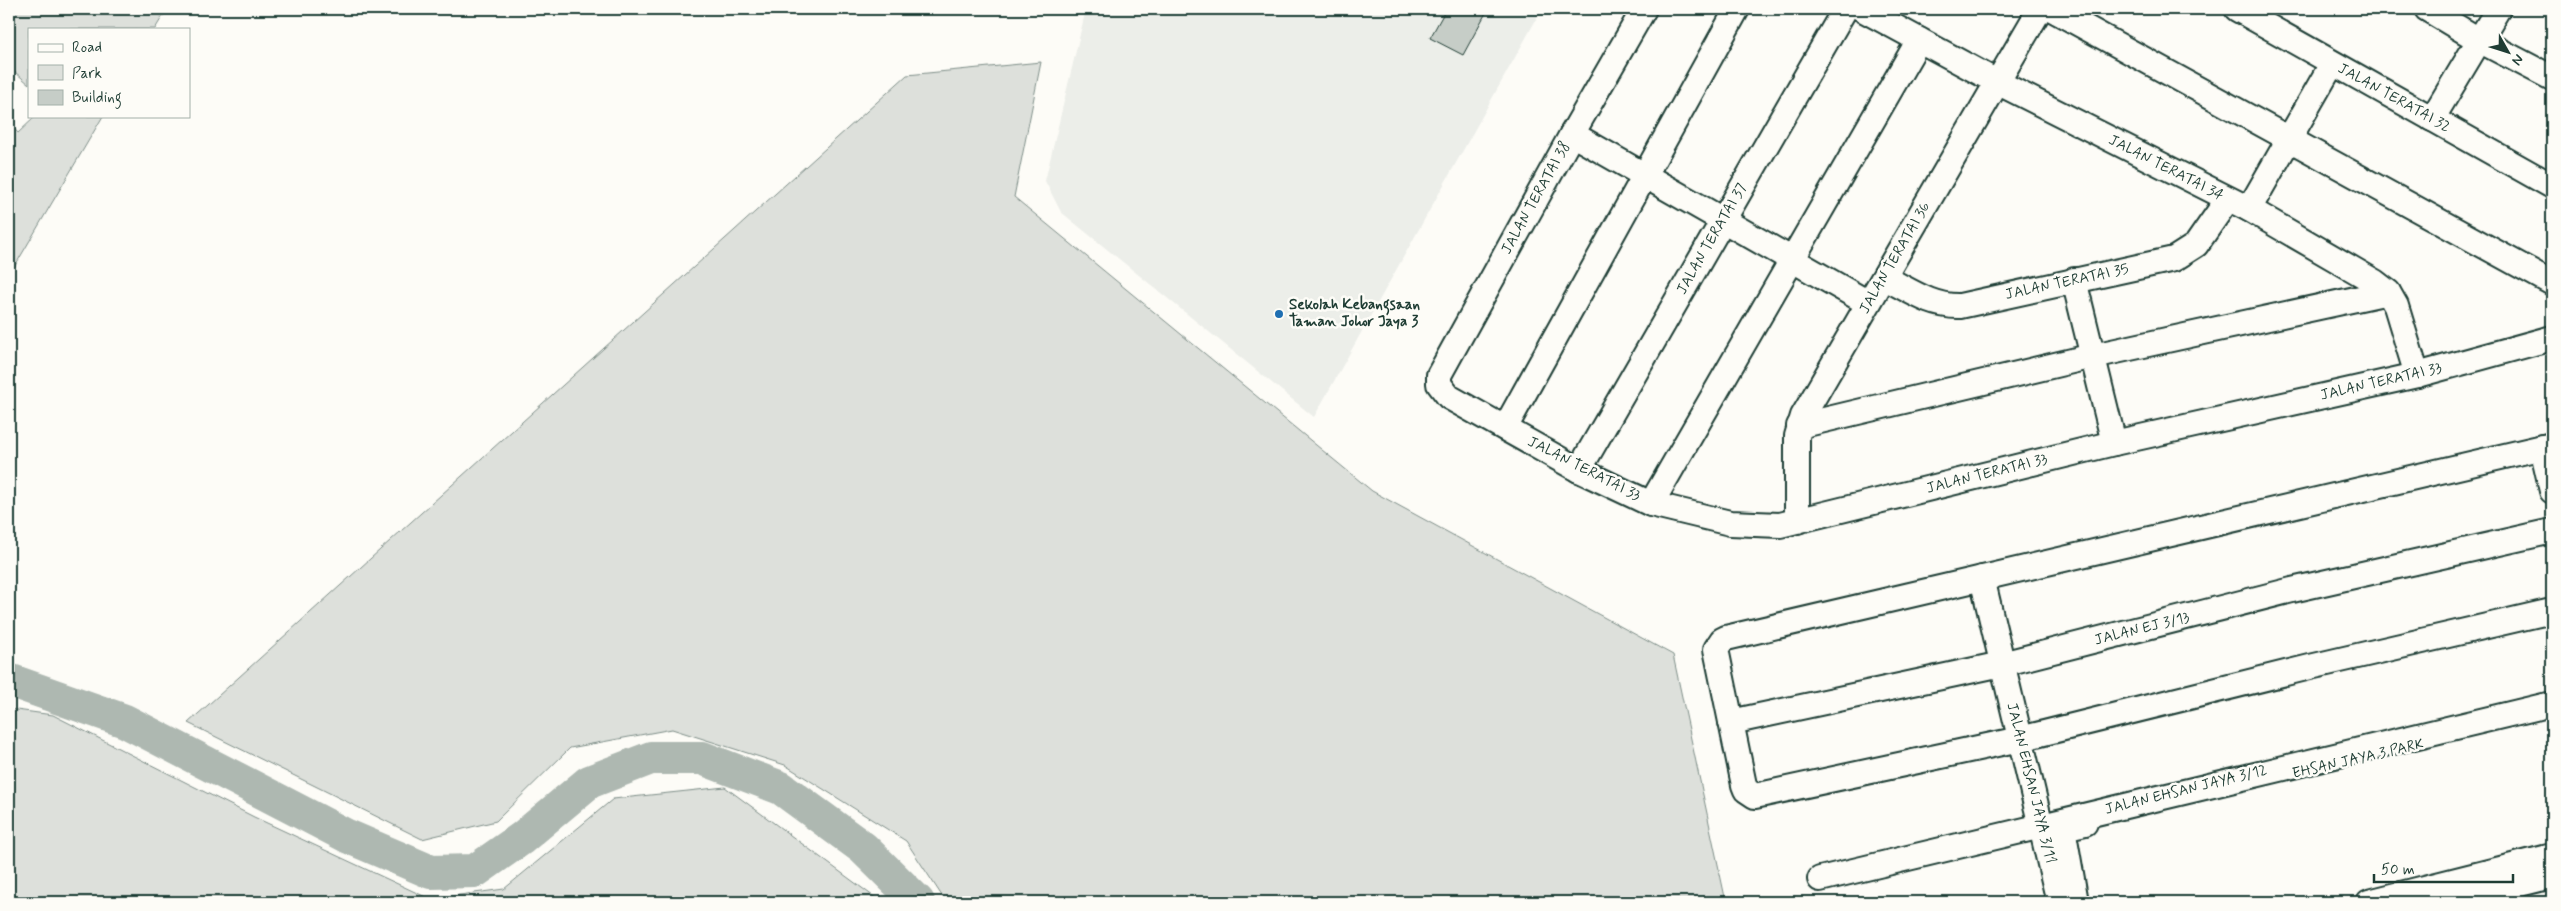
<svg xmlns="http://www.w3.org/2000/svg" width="2561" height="911" font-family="Mynerve,sans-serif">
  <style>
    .built { fill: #eceee9 }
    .green { fill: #dde0db; stroke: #7e8e88 }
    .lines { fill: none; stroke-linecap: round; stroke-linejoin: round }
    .river { stroke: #aeb8b1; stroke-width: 34 }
    .building { fill: #c6cdc7; stroke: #1f3d34 }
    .minor-casing { stroke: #1f3d34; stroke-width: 28 }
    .minor { stroke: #fdfcf7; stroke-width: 24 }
    .poi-dot { fill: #1f6fb2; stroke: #fdfcf7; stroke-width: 2 }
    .labels { text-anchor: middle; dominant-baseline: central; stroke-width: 5; stroke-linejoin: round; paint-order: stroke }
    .street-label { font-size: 15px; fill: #1f3d34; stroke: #fdfcf7 }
    .poi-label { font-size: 15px; font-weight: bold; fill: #1f3d34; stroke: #fdfcf7; text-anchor: start }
  </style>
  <rect width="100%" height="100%" fill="#fdfcf7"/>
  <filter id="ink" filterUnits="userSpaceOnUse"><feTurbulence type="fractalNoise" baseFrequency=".02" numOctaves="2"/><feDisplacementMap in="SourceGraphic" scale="10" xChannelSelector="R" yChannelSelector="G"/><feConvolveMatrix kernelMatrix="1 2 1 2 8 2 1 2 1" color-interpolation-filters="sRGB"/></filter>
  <g filter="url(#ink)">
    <polygon class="built" points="1086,9 1542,9 1314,417 1061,212 1045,181"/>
    <g class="green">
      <polygon points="9,9 167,9 155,29 29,29 29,84 9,67"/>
      <polygon points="1041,62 1014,197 1372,491 1673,655 1726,902 946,902 906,841 785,765 672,729 570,748 496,821 422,839 188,723 907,75"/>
      <polygon points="36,116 103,116 9,276 9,123 18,133"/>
      <polygon points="9,709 53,715 254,817 430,899 504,889 613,799 725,787 881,902 9,902"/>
    </g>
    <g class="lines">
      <polyline class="river" points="9,680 125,721 347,836 431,872 475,871 522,838 589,782 651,758 702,758 781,788 863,848 918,902"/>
    </g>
    <polygon class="building" points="1446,9 1488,9 1463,55 1430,38"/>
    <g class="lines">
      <defs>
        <g id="minor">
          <polyline points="1644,9 1572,134 1439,375 1439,384 1449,397 1579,470 1651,504 1730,523 1780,525 2114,443 2417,375 2552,338"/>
          <polyline points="1862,9 1997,82 2249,209 2375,282 2388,292 2396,306 2417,375"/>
          <polyline points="2052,9 2552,283"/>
          <polyline points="2237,9 2552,186"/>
          <polyline points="2427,9 2479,40 2552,78"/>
          <polyline points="2432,119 2498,9"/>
          <polyline points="1572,134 1868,303"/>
          <polyline points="2249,209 2332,64"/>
          <path d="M1885,278C1909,290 1932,307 1960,306L2174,259L2196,245L2228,199"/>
          <polyline points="2074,280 2114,443"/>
          <polyline points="1799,426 2093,356 2388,292"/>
          <polyline points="1505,428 1737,9"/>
          <polyline points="2552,445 1726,638 1722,640 1716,649 1744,785 1746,790 1755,796 2020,739 2310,667 2552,611"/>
          <polyline points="2542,447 2552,491"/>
          <polyline points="1579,470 1845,9"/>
          <polyline points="1651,504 1919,40"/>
          <polyline points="1797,521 1797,436 1803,416 2040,9"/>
          <polyline points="1982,578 2059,902"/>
          <polyline points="1731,722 2002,664 2292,590 2552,531"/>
          <polyline points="1820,879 2552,704"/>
          <polyline points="2076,902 2063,828 2085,823"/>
          <polyline points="2369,902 2552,856"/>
          <polyline points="2447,902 2552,876"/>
        </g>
      </defs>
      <use href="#minor" class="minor-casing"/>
      <use href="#minor" class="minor"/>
    </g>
  </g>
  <circle class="poi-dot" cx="1279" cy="314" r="5"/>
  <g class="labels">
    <g class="street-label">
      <text transform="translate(2394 98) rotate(29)">JALAN TERATAI 32</text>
      <text transform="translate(2166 168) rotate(27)">JALAN TERATAI 34</text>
      <text transform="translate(1536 198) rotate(-61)">JALAN TERATAI 38</text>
      <text transform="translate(1712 239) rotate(-60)">JALAN TERATAI 37</text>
      <text transform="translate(1895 258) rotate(-60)">JALAN TERATAI 36</text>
      <text transform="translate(2067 282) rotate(-12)">JALAN TERATAI 35</text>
      <text transform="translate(2381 382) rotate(-13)">JALAN TERATAI 33</text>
      <text transform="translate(1584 469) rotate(27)">JALAN TERATAI 33</text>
      <text transform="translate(1987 474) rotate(-14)">JALAN TERATAI 33</text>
      <text transform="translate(2142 629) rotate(-14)">JALAN EJ 3/13</text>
      <text transform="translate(2358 759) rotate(-13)">EHSAN JAYA 3 PARK</text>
      <text transform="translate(2031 783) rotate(76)">JALAN EHSAN JAYA 3/11</text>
      <text transform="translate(2186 790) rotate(-14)">JALAN EHSAN JAYA 3/12</text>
    </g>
    <g class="poi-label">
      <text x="1289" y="305">Sekolah Kebangsaan<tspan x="1289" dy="17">Taman Johor Jaya 3</tspan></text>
    </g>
  </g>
  <rect width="2561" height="911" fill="none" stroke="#fdfcf7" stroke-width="30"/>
  <rect x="15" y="15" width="2531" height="881" fill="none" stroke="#1f3d34" stroke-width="2" filter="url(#ink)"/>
  <rect x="28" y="28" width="162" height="90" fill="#fdfcf7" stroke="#a4b0a9"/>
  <rect x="38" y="44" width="25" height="8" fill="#fdfcf7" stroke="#a4b0a9"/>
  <text x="72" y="52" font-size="15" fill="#1f3d34">Road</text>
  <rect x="38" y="65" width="25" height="15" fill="#dde0db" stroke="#a4b0a9"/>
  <text x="72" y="78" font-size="15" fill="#1f3d34">Park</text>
  <rect x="38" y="90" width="25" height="15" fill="#c6cdc7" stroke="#a4b0a9"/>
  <text x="72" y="102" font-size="15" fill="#1f3d34">Building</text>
  <g transform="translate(2508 52) rotate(129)" stroke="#fdfcf7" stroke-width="4" paint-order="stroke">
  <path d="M0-4L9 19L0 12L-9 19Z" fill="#1f3d34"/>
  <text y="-8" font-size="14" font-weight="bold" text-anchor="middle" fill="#1f3d34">N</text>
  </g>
  <path d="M2374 874v8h139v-8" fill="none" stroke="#1f3d34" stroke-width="2.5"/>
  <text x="2381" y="874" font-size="15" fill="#1f3d34" stroke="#fdfcf7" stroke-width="4" paint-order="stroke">50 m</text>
</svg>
